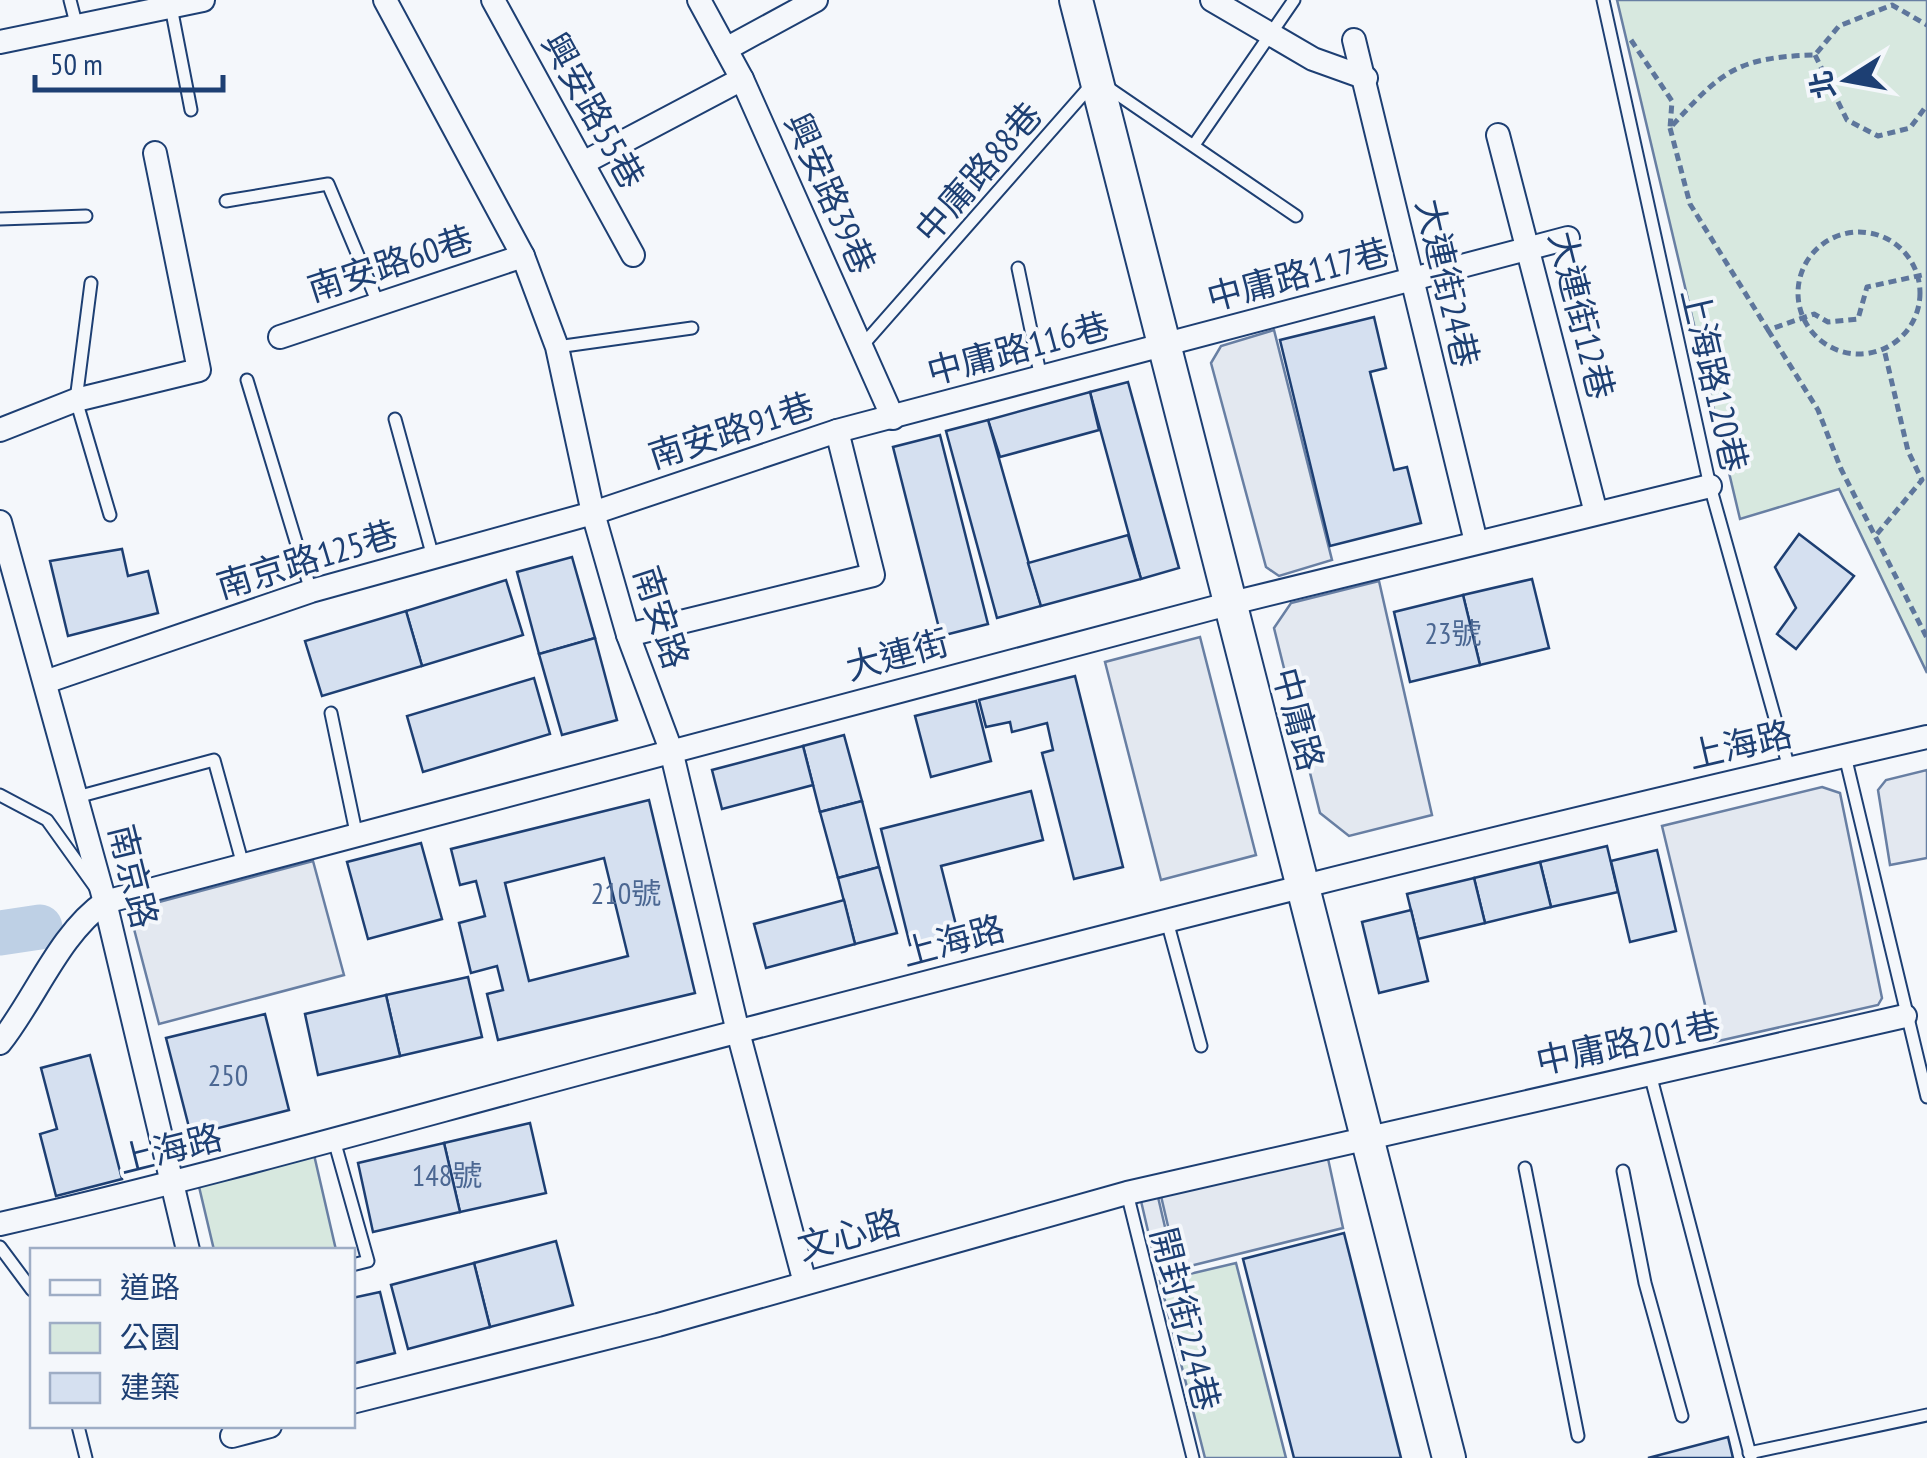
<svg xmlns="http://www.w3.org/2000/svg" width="1927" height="1458" font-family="'PT Sans Narrow','Noto Sans TC',sans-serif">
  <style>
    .green { fill: #d7e8df; stroke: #687fa3; stroke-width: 2.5 }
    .parking { fill: #e3e8f0; stroke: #687fa3; stroke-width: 2.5 }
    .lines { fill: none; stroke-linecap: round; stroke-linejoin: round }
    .river { stroke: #bed0e5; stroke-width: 45 }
    .building { fill: #d5e0f0; stroke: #1d3f73; stroke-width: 2.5; fill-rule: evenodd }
    .lane-casing { stroke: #1d3f73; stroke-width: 15 }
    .street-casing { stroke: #1d3f73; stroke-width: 26 }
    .secondary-casing { stroke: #1d3f73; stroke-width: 36 }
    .path { stroke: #5e769c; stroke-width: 5; stroke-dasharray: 8 5; stroke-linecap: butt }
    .lane { stroke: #f4f7fb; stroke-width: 11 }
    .street { stroke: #f4f7fb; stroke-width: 22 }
    .secondary { stroke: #f4f7fb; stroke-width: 32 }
    .labels { text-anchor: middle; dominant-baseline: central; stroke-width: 8; stroke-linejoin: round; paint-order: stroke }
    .number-label { font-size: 30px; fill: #4b6792 }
    .street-label { font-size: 35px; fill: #1d3f73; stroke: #f4f7fb }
  </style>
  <rect width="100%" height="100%" fill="#f4f7fb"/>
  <g class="green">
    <polygon points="1617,0 1927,0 1927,673 1839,489 1740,519"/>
    <polygon points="312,1146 336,1250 214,1250 196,1174"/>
    <polygon points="1236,1263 1286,1458 1205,1458 1160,1281"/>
  </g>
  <g class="parking">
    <polygon points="1274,330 1332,560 1279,576 1266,567 1211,363 1221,346"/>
    <polygon points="1379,581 1432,815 1349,836 1320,813 1274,628 1291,603"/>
    <polygon points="1200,637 1256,855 1161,880 1105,662"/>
    <polygon points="1927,770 1927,858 1890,865 1878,790 1886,780"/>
    <polygon points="1822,787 1840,793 1882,998 1878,1005 1714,1042 1662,826"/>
    <polygon points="313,861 344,975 159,1024 129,910"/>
    <polygon points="1327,1154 1343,1228 1178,1269 1161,1196"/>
    <polygon points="1158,1197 1175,1270 1158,1274 1141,1201"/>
  </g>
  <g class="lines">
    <polyline class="river" points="0,933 40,927"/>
  </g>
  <g class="building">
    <polygon points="1374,317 1386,368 1370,372 1394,470 1407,467 1421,523 1330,546 1280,340"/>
    <polygon points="1128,382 1179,568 1141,579 1090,392"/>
    <polygon points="1090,392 1099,430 1000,457 988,420"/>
    <polygon points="988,420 1041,606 997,618 946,431"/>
    <polygon points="940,435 988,624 941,636 893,447"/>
    <polygon points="1799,534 1854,576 1796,649 1777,634 1796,608 1775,567"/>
    <polygon points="1128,535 1141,579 1041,606 1028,563"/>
    <polygon points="122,549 128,576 148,571 158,613 68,636 50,561"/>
    <polygon points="572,557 595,638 539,654 517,572"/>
    <polygon points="1532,579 1549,648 1480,665 1463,595"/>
    <polygon points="506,580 523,635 422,666 406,611"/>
    <polygon points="1463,595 1480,665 1410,682 1394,612"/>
    <polygon points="406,611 422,666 322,696 305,641"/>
    <polygon points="595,638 617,720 562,735 539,654"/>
    <polygon points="1075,676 1123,867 1074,879 1042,753 1053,750 1047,723 1012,732 1010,722 986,727 979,700"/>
    <polygon points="534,678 550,734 423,772 407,716"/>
    <polygon points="976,701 991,761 931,777 915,716"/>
    <polygon points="844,735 862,801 820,812 803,746"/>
    <polygon points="803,746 813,785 722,809 712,770"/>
    <polygon points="1031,791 1043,840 941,866 958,933 910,945 881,829"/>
    <path d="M649,800L695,993L498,1040L487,994L503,990L497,966L471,973L459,923L485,916L476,881L460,885L451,849ZM604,858L628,956L529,981L505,883Z"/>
    <polygon points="862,801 879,867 838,878 820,812"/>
    <polygon points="421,843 442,919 368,939 347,862"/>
    <polygon points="1607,846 1618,892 1551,907 1540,862"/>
    <polygon points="1657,850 1676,931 1630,942 1611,861"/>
    <polygon points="1540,862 1551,907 1485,923 1474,878"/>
    <polygon points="879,867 897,933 855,944 838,878"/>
    <polygon points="1474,878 1485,923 1418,939 1407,894"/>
    <polygon points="844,900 855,944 766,968 754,924"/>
    <polygon points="1411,910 1428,981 1379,993 1362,922"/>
    <polygon points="468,977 482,1037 400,1056 386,995"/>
    <polygon points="386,995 400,1056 318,1075 305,1014"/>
    <polygon points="265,1014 289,1110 191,1135 166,1038"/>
    <polygon points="90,1055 122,1179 56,1196 40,1134 57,1129 41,1068"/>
    <polygon points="530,1123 546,1193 460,1212 444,1143"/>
    <polygon points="444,1143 460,1212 373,1232 358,1163"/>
    <polygon points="1344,1233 1401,1458 1294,1458 1243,1259"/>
    <polygon points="556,1241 573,1305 490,1327 474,1263"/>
    <polygon points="474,1263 490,1327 408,1349 391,1285"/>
    <polygon points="380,1292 395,1353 352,1364 352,1298"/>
    <polygon points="1728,1437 1733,1458 1648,1458"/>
  </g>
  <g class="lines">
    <defs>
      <g id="lane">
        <polyline points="70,0 77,27"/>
        <polyline points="1603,0 1710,486 1789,768"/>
        <polyline points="171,7 191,110"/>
        <polyline points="1107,87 1296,216"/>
        <polyline points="1194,145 1294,0"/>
        <polyline points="226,201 328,184 378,303"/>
        <polyline points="0,219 86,216"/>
        <polyline points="1018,268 1041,378"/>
        <polyline points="91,283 76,400 110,515"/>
        <polyline points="557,347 692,328"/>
        <polyline points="861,347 1093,83"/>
        <polyline points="247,380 311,591"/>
        <polyline points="395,419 433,557"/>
        <polyline points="331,713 357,837"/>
        <polyline points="1845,756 1927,1097"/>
        <polyline points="0,795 47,820 95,887"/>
        <polyline points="77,797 214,760 243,865"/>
        <polyline points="1167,921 1201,1046"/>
        <polyline points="1650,1074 1751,1458"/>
        <polyline points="334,1140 368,1261 352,1265"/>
        <polyline points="1525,1168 1578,1436"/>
        <polyline points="1623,1171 1645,1283 1682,1416"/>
        <polyline points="1127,1193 1193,1458"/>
        <polyline points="0,1247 32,1290"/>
        <polyline points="78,1426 86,1458"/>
        <polyline points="1749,1453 1927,1415"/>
      </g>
      <g id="street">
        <polyline points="385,0 523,256 557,347 593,513 628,635 671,750 738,1032 805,1283"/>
        <polyline points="493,0 633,255"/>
        <polyline points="699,0 742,79 893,418"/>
        <polyline points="1212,0 1313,59 1366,78"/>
        <polyline points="1354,40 1476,542"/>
        <polyline points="0,42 203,0"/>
        <polyline points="726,49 816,0"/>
        <polyline points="1498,135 1596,513"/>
        <polyline points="583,163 742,79"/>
        <polyline points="280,337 523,256"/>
        <polyline points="0,430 76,400 199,370 155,153"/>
        <polyline points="0,522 105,902 188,1250"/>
        <polyline points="628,635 873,575 837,431"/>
        <polyline points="45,682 311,591 593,513 837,431 1568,238"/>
        <path d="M0,1043C35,999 59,934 105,902L1228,604L1710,486"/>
        <path d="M0,1224C202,1178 400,1121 599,1068C1040,952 1482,838 1927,737"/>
        <polyline points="352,1402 658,1325 1127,1193 1905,1016"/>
        <polyline points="232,1436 270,1426"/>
      </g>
      <polyline id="secondary" points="1076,0 1449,1458"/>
    </defs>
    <use href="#lane" class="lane-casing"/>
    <use href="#street" class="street-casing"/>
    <use href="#secondary" class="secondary-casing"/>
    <g class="path">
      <path d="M1631,40L1672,101L1670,128C1721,72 1736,57 1815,55L1839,26L1892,5L1927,25"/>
      <polyline points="1815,55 1847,120 1878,136 1910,128 1927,105"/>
      <polyline points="1670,128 1690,204 1768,330 1814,314 1828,322 1858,319 1867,287 1927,274"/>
      <circle cx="1859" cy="293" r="61"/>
      <polyline points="1768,330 1818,410 1841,469 1927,638"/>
      <polyline points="1877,534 1922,480 1908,451 1884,349"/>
    </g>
    <use href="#lane" class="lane"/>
    <use href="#street" class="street"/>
    <use href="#secondary" class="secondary"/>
  </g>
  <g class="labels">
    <g class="number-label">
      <text x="1453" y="632">23號</text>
      <text x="626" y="892">210號</text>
      <text x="228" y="1074">250</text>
      <text x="447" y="1174">148號</text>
    </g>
    <g class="street-label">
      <text transform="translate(594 110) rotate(61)">興安路55巷</text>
      <text transform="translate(978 172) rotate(-49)">中庸路88巷</text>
      <text transform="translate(831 193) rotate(66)">興安路39巷</text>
      <text transform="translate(390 263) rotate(-18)">南安路60巷</text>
      <text transform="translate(1298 274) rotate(-15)">中庸路117巷</text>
      <text transform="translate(1448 283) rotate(77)">大連街24巷</text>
      <text transform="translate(1582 315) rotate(76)">大連街12巷</text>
      <text transform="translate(1018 348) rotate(-15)">中庸路116巷</text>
      <text transform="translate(1715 380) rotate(77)">上海路120巷</text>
      <text transform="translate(731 430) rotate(-18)">南安路91巷</text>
      <text transform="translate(307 559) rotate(-17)">南京路125巷</text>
      <text transform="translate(662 617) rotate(72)">南安路</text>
      <text transform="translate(897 654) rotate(-15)">大連街</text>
      <text transform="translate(1299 719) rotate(75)">中庸路</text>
      <text transform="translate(1740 744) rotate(-13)">上海路</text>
      <text transform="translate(134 876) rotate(76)">南京路</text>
      <text transform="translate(953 940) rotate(-15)">上海路</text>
      <text transform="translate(1628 1042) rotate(-12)">中庸路201巷</text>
      <text transform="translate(170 1148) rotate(-14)">上海路</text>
      <text transform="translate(849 1234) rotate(-15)">文心路</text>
      <text transform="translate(1186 1319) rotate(76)">開封街224巷</text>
    </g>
  </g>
  <rect x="30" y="1248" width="325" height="180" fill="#f4f7fb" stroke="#9eadc5" stroke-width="2.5"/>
  <rect x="50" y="1280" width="50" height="15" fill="#f4f7fb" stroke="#9eadc5" stroke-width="2.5"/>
  <text x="120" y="1298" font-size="30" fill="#1d3f73">道路</text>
  <rect x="50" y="1323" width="50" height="30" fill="#d7e8df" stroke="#9eadc5" stroke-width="2.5"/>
  <text x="120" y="1348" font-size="30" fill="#1d3f73">公園</text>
  <rect x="50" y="1373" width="50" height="30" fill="#d5e0f0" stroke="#9eadc5" stroke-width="2.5"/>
  <text x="120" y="1398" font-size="30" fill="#1d3f73">建築</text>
  <g transform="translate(1847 80) rotate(259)" stroke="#f4f7fb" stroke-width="8" paint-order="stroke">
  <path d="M0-8L18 38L0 25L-18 38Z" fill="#1d3f73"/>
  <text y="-15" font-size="28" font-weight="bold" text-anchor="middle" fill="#1d3f73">北</text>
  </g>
  <path d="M35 75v15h188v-15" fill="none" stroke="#1d3f73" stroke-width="5"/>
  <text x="50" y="75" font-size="30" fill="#1d3f73" stroke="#f4f7fb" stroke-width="8" paint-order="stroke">50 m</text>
</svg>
